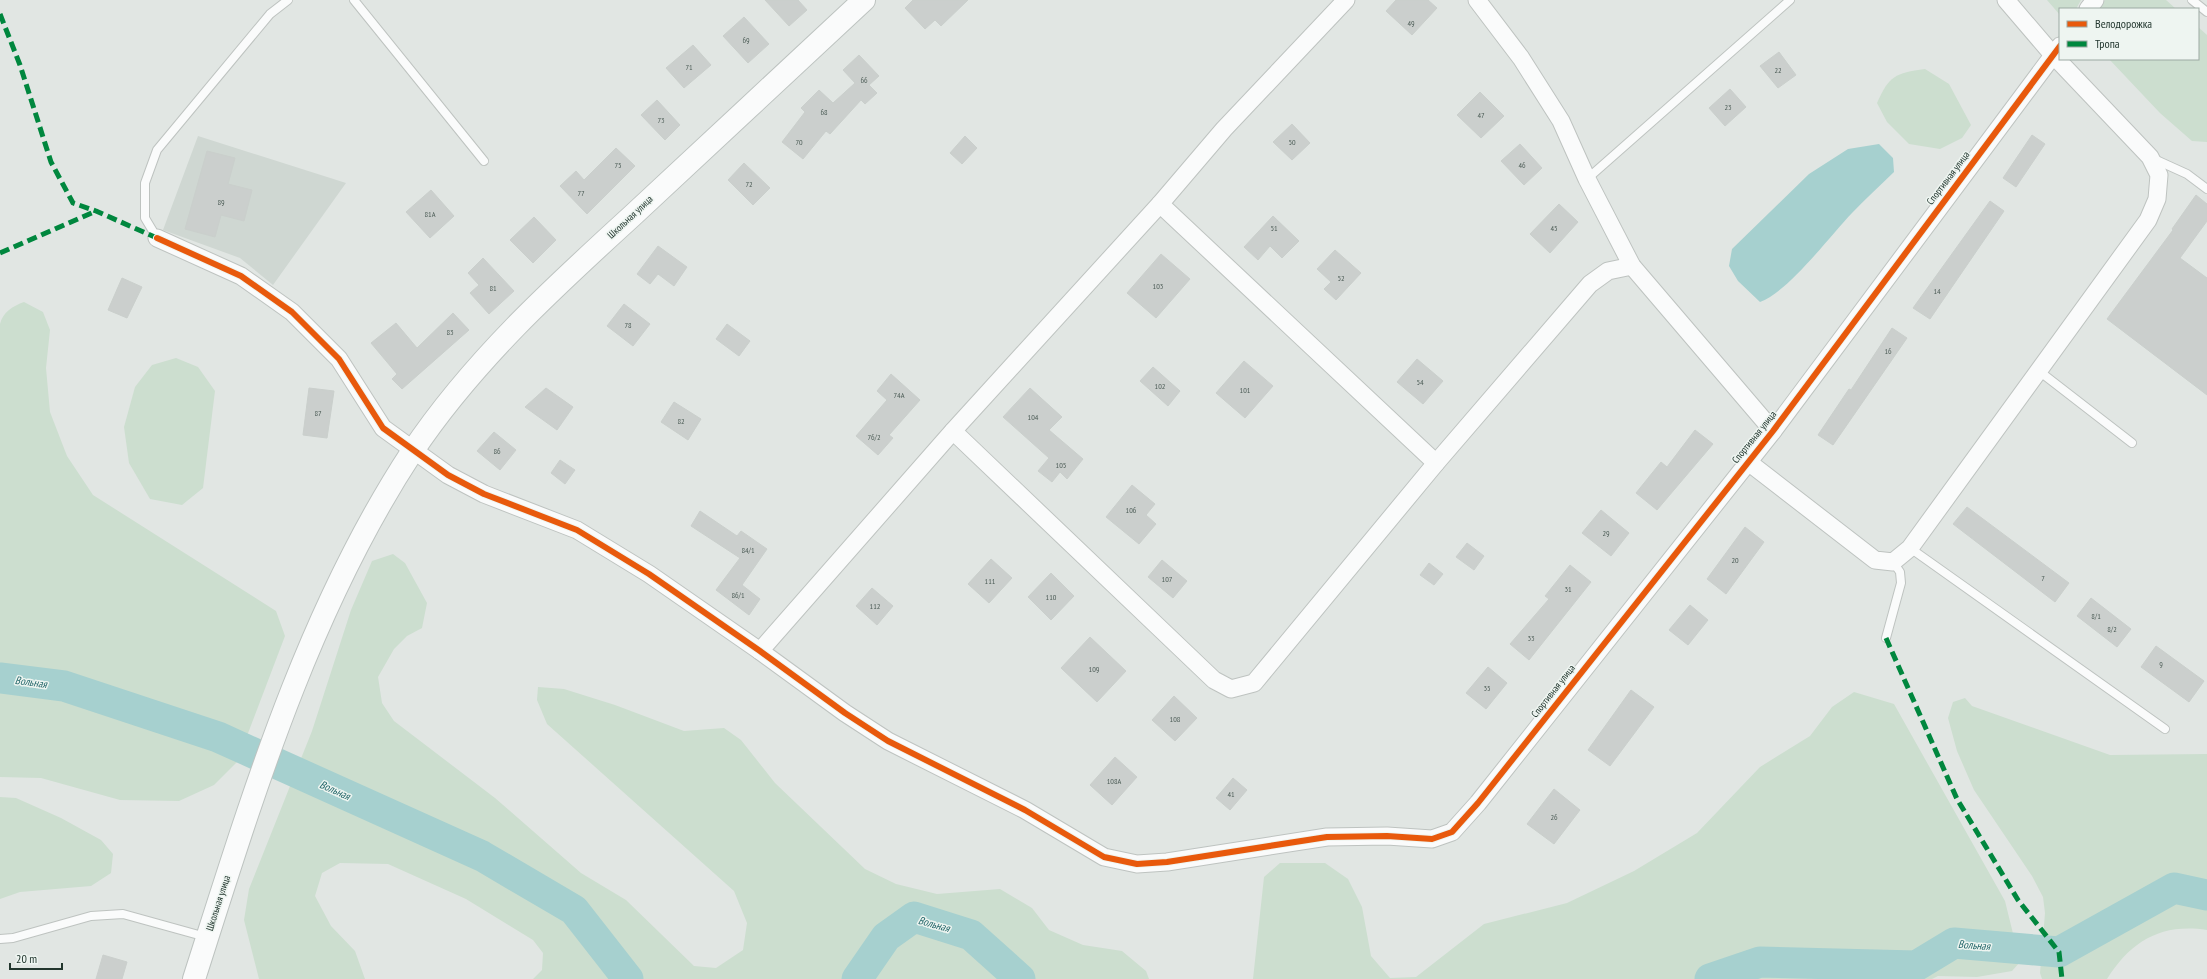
<svg xmlns="http://www.w3.org/2000/svg" width="2207" height="979" font-family="'PT Sans Narrow',sans-serif">
  <style>
    .built { fill: #cfd7d2 }
    .green { fill: #ccdecf }
    .water { fill: #a6d0cf }
    .lines { fill: none; stroke-linecap: round; stroke-linejoin: round }
    .river { stroke: #a6d0cf; stroke-width: 31 }
    .building { fill: #cbcfcd; stroke: #cacfcc }
    .lane-casing { stroke: #bec3c0; stroke-width: 10 }
    .street-casing { stroke: #bec3c0; stroke-width: 19 }
    .secondary-casing { stroke: #bdc3c0; stroke-width: 24 }
    .lane { stroke: #fafbfb; stroke-width: 8 }
    .street { stroke: #fafbfb; stroke-width: 17 }
    .secondary { stroke: #fafbfb; stroke-width: 22 }
    .quiet { stroke: #00873e; stroke-width: 5; stroke-dasharray: 10 5; stroke-linecap: butt }
    .cycleway-casing { stroke: #eef5f1; stroke-width: 8 }
    .cycleway { stroke: #e8590c; stroke-width: 6 }
    .labels { text-anchor: middle; dominant-baseline: central; stroke-width: 3; stroke-linejoin: round; paint-order: stroke }
    .number-label { font-size: 8px; fill: #4c5c56 }
    .street-label { font-size: 10px; fill: #22362e; stroke: #eef5f1 }
    .water-label { font-size: 11px; font-style: italic; fill: #24676a; stroke: #eef5f1 }
  </style>
  <rect width="100%" height="100%" fill="#e1e6e3"/>
  <polygon class="built" points="198,136 346,183 273,285 240,258 163,230"/>
  <g class="green">
    <polygon points="2047,0 2081,0 2076,9 2060,9 2060,15"/>
    <polygon points="2105,0 2166,0 2176,9 2099,9"/>
    <polygon points="2198,27 2207,35 2207,142 2192,141 2160,113 2109,59 2198,59"/>
    <path d="M1925,69L1949,84L1971,125L1962,138L1940,149L1909,144L1887,122L1877,103C1889,76 1895,73 1925,69Z"/>
    <path d="M24,302L43,312L50,330L46,368L50,412L67,456L93,495L276,611L285,636L237,762L214,785L179,801L120,800L41,778L0,777V324C3,312 13,306 24,302Z"/>
    <polygon points="176,358 198,367 215,391 203,488 182,505 150,499 129,463 124,427 135,387 152,365"/>
    <polygon points="393,554 405,563 427,603 422,628 407,636 394,649 378,677 382,703 394,721 495,798 581,873 626,900 694,966 716,968 743,950 747,923 734,891 547,724 537,700 538,687 564,689 615,705 684,731 724,728 741,740 775,783 865,869 896,884 937,894 1000,889 1032,908 1049,930 1083,945 1122,951 1146,971 1149,979 533,979 542,970 543,953 533,940 466,899 388,864 340,863 322,873 315,896 331,926 355,951 365,979 259,979 244,920 249,889 312,731 351,610 372,561"/>
    <polygon points="1854,692 1894,704 2005,901 2020,962 2012,971 1977,977 1938,976 1932,979 1253,979 1264,877 1280,863 1325,863 1348,879 1362,907 1371,956 1390,978 1416,977 1484,924 1567,903 1634,871 1697,833 1760,767 1810,736 1832,707"/>
    <path d="M1965,698L1972,706L2110,755L2207,754V930C2161,923 2131,941 2107,979H2042L2040,973L2045,913L2043,897L2032,876L1974,790L1957,751L1948,718L1953,702Z"/>
    <polygon points="0,797 16,798 61,818 101,840 113,854 111,873 91,886 20,892 0,899"/>
  </g>
  <path class="water" d="M1879,144L1893,158L1894,172C1880,186 1865,199 1852,213C1830,236 1788,292 1760,302L1738,281L1729,266L1732,249L1809,174L1848,149Z"/>
  <g class="lines">
    <g class="river">
      <polyline points="0,678 64,686 218,737 482,856 574,910 628,979"/>
      <polyline points="857,979 886,937 914,917 971,935 1020,979"/>
      <polyline points="1710,979 1760,962 1916,966 1954,943 2059,952 2174,888 2207,895"/>
    </g>
  </g>
  <g class="building">
    <polygon points="765,0 798,0 807,10 789,26"/>
    <polygon points="913,0 968,0 941,26 935,20 925,29 905,8"/>
    <polygon points="1396,0 1428,0 1437,8 1412,35 1386,11"/>
    <polygon points="744,17 769,44 748,63 723,36"/>
    <polygon points="693,45 711,65 684,88 666,68"/>
    <polygon points="1779,52 1796,75 1778,88 1760,66"/>
    <polygon points="859,55 879,76 869,85 877,93 865,104 861,100 830,134 826,131 803,159 782,142 805,112 801,108 819,90 833,103 855,83 843,70"/>
    <polygon points="1730,89 1746,107 1725,126 1709,108"/>
    <polygon points="1480,92 1504,116 1481,138 1457,115"/>
    <polygon points="657,100 680,125 665,140 641,115"/>
    <polygon points="1292,124 1310,143 1292,160 1273,142"/>
    <polygon points="2032,135 2045,144 2016,187 2003,178"/>
    <polygon points="965,136 977,148 962,164 950,153"/>
    <polygon points="1520,144 1542,168 1524,185 1501,161"/>
    <polygon points="616,148 635,166 587,214 560,186 576,171 584,180"/>
    <polygon points="207,151 235,158 228,184 252,190 244,221 221,215 215,237 185,229"/>
    <polygon points="744,163 770,188 753,205 728,180"/>
    <polygon points="431,190 454,216 430,238 406,212"/>
    <polygon points="2196,195 2207,204 2207,221 2180,258 2207,278 2207,395 2107,319 2173,230 2172,229"/>
    <polygon points="1990,201 2004,211 1930,319 1913,308"/>
    <polygon points="1559,204 1578,222 1550,253 1530,234"/>
    <polygon points="1273,216 1299,241 1282,258 1270,246 1258,260 1244,247"/>
    <polygon points="534,217 556,240 533,263 510,240"/>
    <polygon points="658,246 687,267 674,286 658,274 650,284 637,274"/>
    <polygon points="1335,250 1361,273 1336,300 1324,289 1331,282 1317,269"/>
    <polygon points="1161,254 1190,279 1156,318 1127,293"/>
    <polygon points="483,258 514,291 489,314 470,293 479,285 468,273"/>
    <polygon points="122,278 142,287 127,318 108,310"/>
    <polygon points="624,304 650,324 633,346 607,326"/>
    <polygon points="453,313 469,330 402,389 392,379 397,374 371,343 396,323 417,348"/>
    <polygon points="727,324 750,341 739,356 716,339"/>
    <polygon points="1892,328 1907,338 1833,445 1818,435 1849,389 1851,390"/>
    <polygon points="1417,359 1443,381 1423,404 1397,382"/>
    <polygon points="1244,361 1273,386 1245,418 1216,393"/>
    <polygon points="1153,367 1180,391 1168,406 1140,381"/>
    <polygon points="891,374 920,400 889,435 893,438 878,455 856,436 887,400 877,391"/>
    <polygon points="309,388 334,391 327,438 303,435"/>
    <polygon points="546,388 573,407 557,430 525,407"/>
    <polygon points="1030,388 1062,417 1049,430 1083,459 1067,479 1060,472 1052,482 1038,471 1049,458 1003,417"/>
    <polygon points="674,402 701,419 688,440 661,422"/>
    <polygon points="1695,430 1713,444 1657,510 1636,493 1661,462 1667,467"/>
    <polygon points="494,432 516,450 500,470 477,451"/>
    <polygon points="560,460 575,470 565,484 551,473"/>
    <polygon points="1132,485 1155,504 1146,515 1156,524 1139,544 1106,517"/>
    <polygon points="1967,507 2069,583 2055,602 1953,524"/>
    <polygon points="1601,510 1629,533 1611,556 1582,533"/>
    <polygon points="700,511 737,536 741,531 767,549 742,585 760,599 749,615 716,590 740,558 691,526"/>
    <polygon points="1745,527 1764,542 1726,594 1707,579"/>
    <polygon points="1467,543 1484,556 1474,570 1456,557"/>
    <polygon points="991,559 1012,578 989,603 968,584"/>
    <polygon points="1162,560 1187,581 1173,598 1148,577"/>
    <polygon points="1429,563 1443,574 1434,585 1420,575"/>
    <polygon points="1570,565 1591,582 1529,660 1510,644 1549,599 1545,596"/>
    <polygon points="1051,573 1074,596 1051,620 1028,597"/>
    <polygon points="872,588 893,606 877,625 856,606"/>
    <polygon points="2091,598 2131,629 2117,647 2077,616"/>
    <polygon points="1690,605 1708,620 1688,645 1669,630"/>
    <polygon points="1090,637 1126,671 1097,702 1061,668"/>
    <polygon points="2156,646 2204,681 2189,702 2141,667"/>
    <polygon points="1488,667 1507,683 1486,709 1466,693"/>
    <polygon points="1631,690 1654,707 1610,766 1588,750"/>
    <polygon points="1174,696 1197,718 1175,741 1152,720"/>
    <polygon points="1115,757 1137,777 1112,805 1090,785"/>
    <polygon points="1233,778 1247,790 1230,810 1216,798"/>
    <polygon points="1554,789 1580,810 1554,844 1527,824"/>
    <polygon points="103,955 127,962 122,979 96,979"/>
  </g>
  <g class="lines">
    <defs>
      <g id="lane">
        <polyline points="354,0 484,161"/>
        <polyline points="2192,0 2207,12"/>
        <polyline points="2154,159 2187,174 2207,189"/>
        <polyline points="1587,179 1790,0"/>
        <polyline points="157,238 145,218 145,183 157,150 270,14 288,0"/>
        <polyline points="2039,371 2132,443"/>
        <polyline points="1910,548 2165,729"/>
        <polyline points="1886,638 1901,583 1900,572 1893,562"/>
        <polyline points="0,939 13,938 91,916 123,914 206,937"/>
      </g>
      <g id="street">
        <polyline points="1477,0 1521,58 1561,121 1587,179 1632,266 1773,431"/>
        <polyline points="2088,9 2095,0"/>
        <polyline points="1160,204 1436,463"/>
        <polyline points="157,238 241,276 292,312 339,359 383,428 448,475 484,494 577,530 649,574 760,651 845,713 888,741 1025,810 1104,857 1137,864 1167,862 1327,837 1387,836 1432,839 1452,832 1478,803 1773,431 2060,46"/>
        <polyline points="953,431 1214,680 1231,689 1254,683 1436,463 1590,284 1608,271 1632,266"/>
        <polyline points="1747,461 1875,560 1893,562 1910,548 2148,220 2157,199 2159,175 2150,157 2053,55 2006,0"/>
        <polyline points="760,651 953,431 1160,204 1224,129 1346,0"/>
      </g>
      <path id="secondary" d="M194,979C252,798 307,612 412,452C472,362 553,288 632,216C709,144 787,72 864,0"/>
    </defs>
    <use href="#lane" class="lane-casing"/>
    <use href="#street" class="street-casing"/>
    <use href="#secondary" class="secondary-casing"/>
    <use href="#lane" class="lane"/>
    <use href="#street" class="street"/>
    <use href="#secondary" class="secondary"/>
    <g class="quiet">
      <polyline points="0,14 20,65 51,162 73,203 96,211 157,238"/>
      <polyline points="0,253 96,211"/>
      <polyline points="1886,638 1957,799 2018,900 2059,952 2062,979"/>
    </g>
    <defs>
      <polyline id="cycleway" points="157,238 241,276 292,312 339,359 383,428 448,475 484,494 577,530 649,574 760,651 845,713 888,741 1025,810 1104,857 1137,864 1167,862 1327,837 1387,836 1432,839 1452,832 1478,803 1773,431 2060,46"/>
    </defs>
    <use href="#cycleway" class="cycleway-casing"/>
    <use href="#cycleway" class="cycleway"/>
  </g>
  <g class="labels">
    <g class="number-label">
      <text x="1411" y="23">49</text>
      <text x="746" y="40">69</text>
      <text x="689" y="67">71</text>
      <text x="1778" y="70">22</text>
      <text x="864" y="80">66</text>
      <text x="1728" y="107">23</text>
      <text x="824" y="112">68</text>
      <text x="1481" y="115">47</text>
      <text x="661" y="120">73</text>
      <text x="799" y="142">70</text>
      <text x="1292" y="142">50</text>
      <text x="618" y="165">75</text>
      <text x="1522" y="165">46</text>
      <text x="749" y="184">72</text>
      <text x="581" y="193">77</text>
      <text x="221" y="202">89</text>
      <text x="430" y="214">81А</text>
      <text x="1274" y="228">51</text>
      <text x="1554" y="228">45</text>
      <text x="1341" y="278">52</text>
      <text x="1158" y="286">103</text>
      <text x="493" y="288">81</text>
      <text x="1937" y="291">14</text>
      <text x="628" y="325">78</text>
      <text x="450" y="332">83</text>
      <text x="1888" y="351">16</text>
      <text x="1420" y="382">54</text>
      <text x="1160" y="386">102</text>
      <text x="1245" y="390">101</text>
      <text x="899" y="395">74А</text>
      <text x="318" y="413">87</text>
      <text x="1033" y="417">104</text>
      <text x="681" y="421">82</text>
      <text x="874" y="437">76/2</text>
      <text x="497" y="451">86</text>
      <text x="1061" y="465">105</text>
      <text x="1131" y="510">106</text>
      <text x="1606" y="533">29</text>
      <text x="748" y="550">84/1</text>
      <text x="1735" y="560">20</text>
      <text x="2043" y="578">7</text>
      <text x="1167" y="579">107</text>
      <text x="990" y="581">111</text>
      <text x="1568" y="589">31</text>
      <text x="738" y="595">86/1</text>
      <text x="1051" y="597">110</text>
      <text x="875" y="606">112</text>
      <text x="2096" y="616">8/1</text>
      <text x="2112" y="629">8/2</text>
      <text x="1531" y="638">33</text>
      <text x="2161" y="664">9</text>
      <text x="1094" y="669">109</text>
      <text x="1487" y="688">35</text>
      <text x="1175" y="719">108</text>
      <text x="1114" y="781">108А</text>
      <text x="1231" y="794">41</text>
      <text x="1554" y="817">26</text>
    </g>
    <g class="street-label">
      <text transform="translate(1948 178) rotate(-53)">Спортивная улица</text>
      <text transform="translate(630 217) rotate(-43)">Школьная улица</text>
      <text transform="translate(1754 437) rotate(-51)">Спортивная улица</text>
      <text transform="translate(1553 691) rotate(-52)">Спортивная улица</text>
      <text transform="translate(218 903) rotate(-72)">Школьная улица</text>
    </g>
    <g class="water-label">
      <text transform="translate(31 682) rotate(8)">Вольная</text>
      <text transform="translate(335 790) rotate(24)">Вольная</text>
      <text transform="translate(934 924) rotate(16)">Вольная</text>
      <text transform="translate(1974 945) rotate(4)">Вольная</text>
    </g>
  </g>
  <rect x="2059" y="8" width="140" height="52" fill="#eef5f1" stroke="#9ca9a3"/>
  <rect x="2067" y="21" width="20" height="6" fill="#e8590c" stroke="#9ca9a3"/>
  <text x="2095" y="28" font-size="12" fill="#22362e">Велодорожка</text>
  <rect x="2067" y="41" width="20" height="6" fill="#00873e" stroke="#9ca9a3"/>
  <text x="2095" y="48" font-size="12" fill="#22362e">Тропа</text>
  <path d="M10 963v6h52v-6" fill="none" stroke="#22362e" stroke-width="2"/>
  <text x="16" y="963" font-size="12" fill="#22362e" stroke="#eef5f1" stroke-width="3" paint-order="stroke">20 m</text>
</svg>
